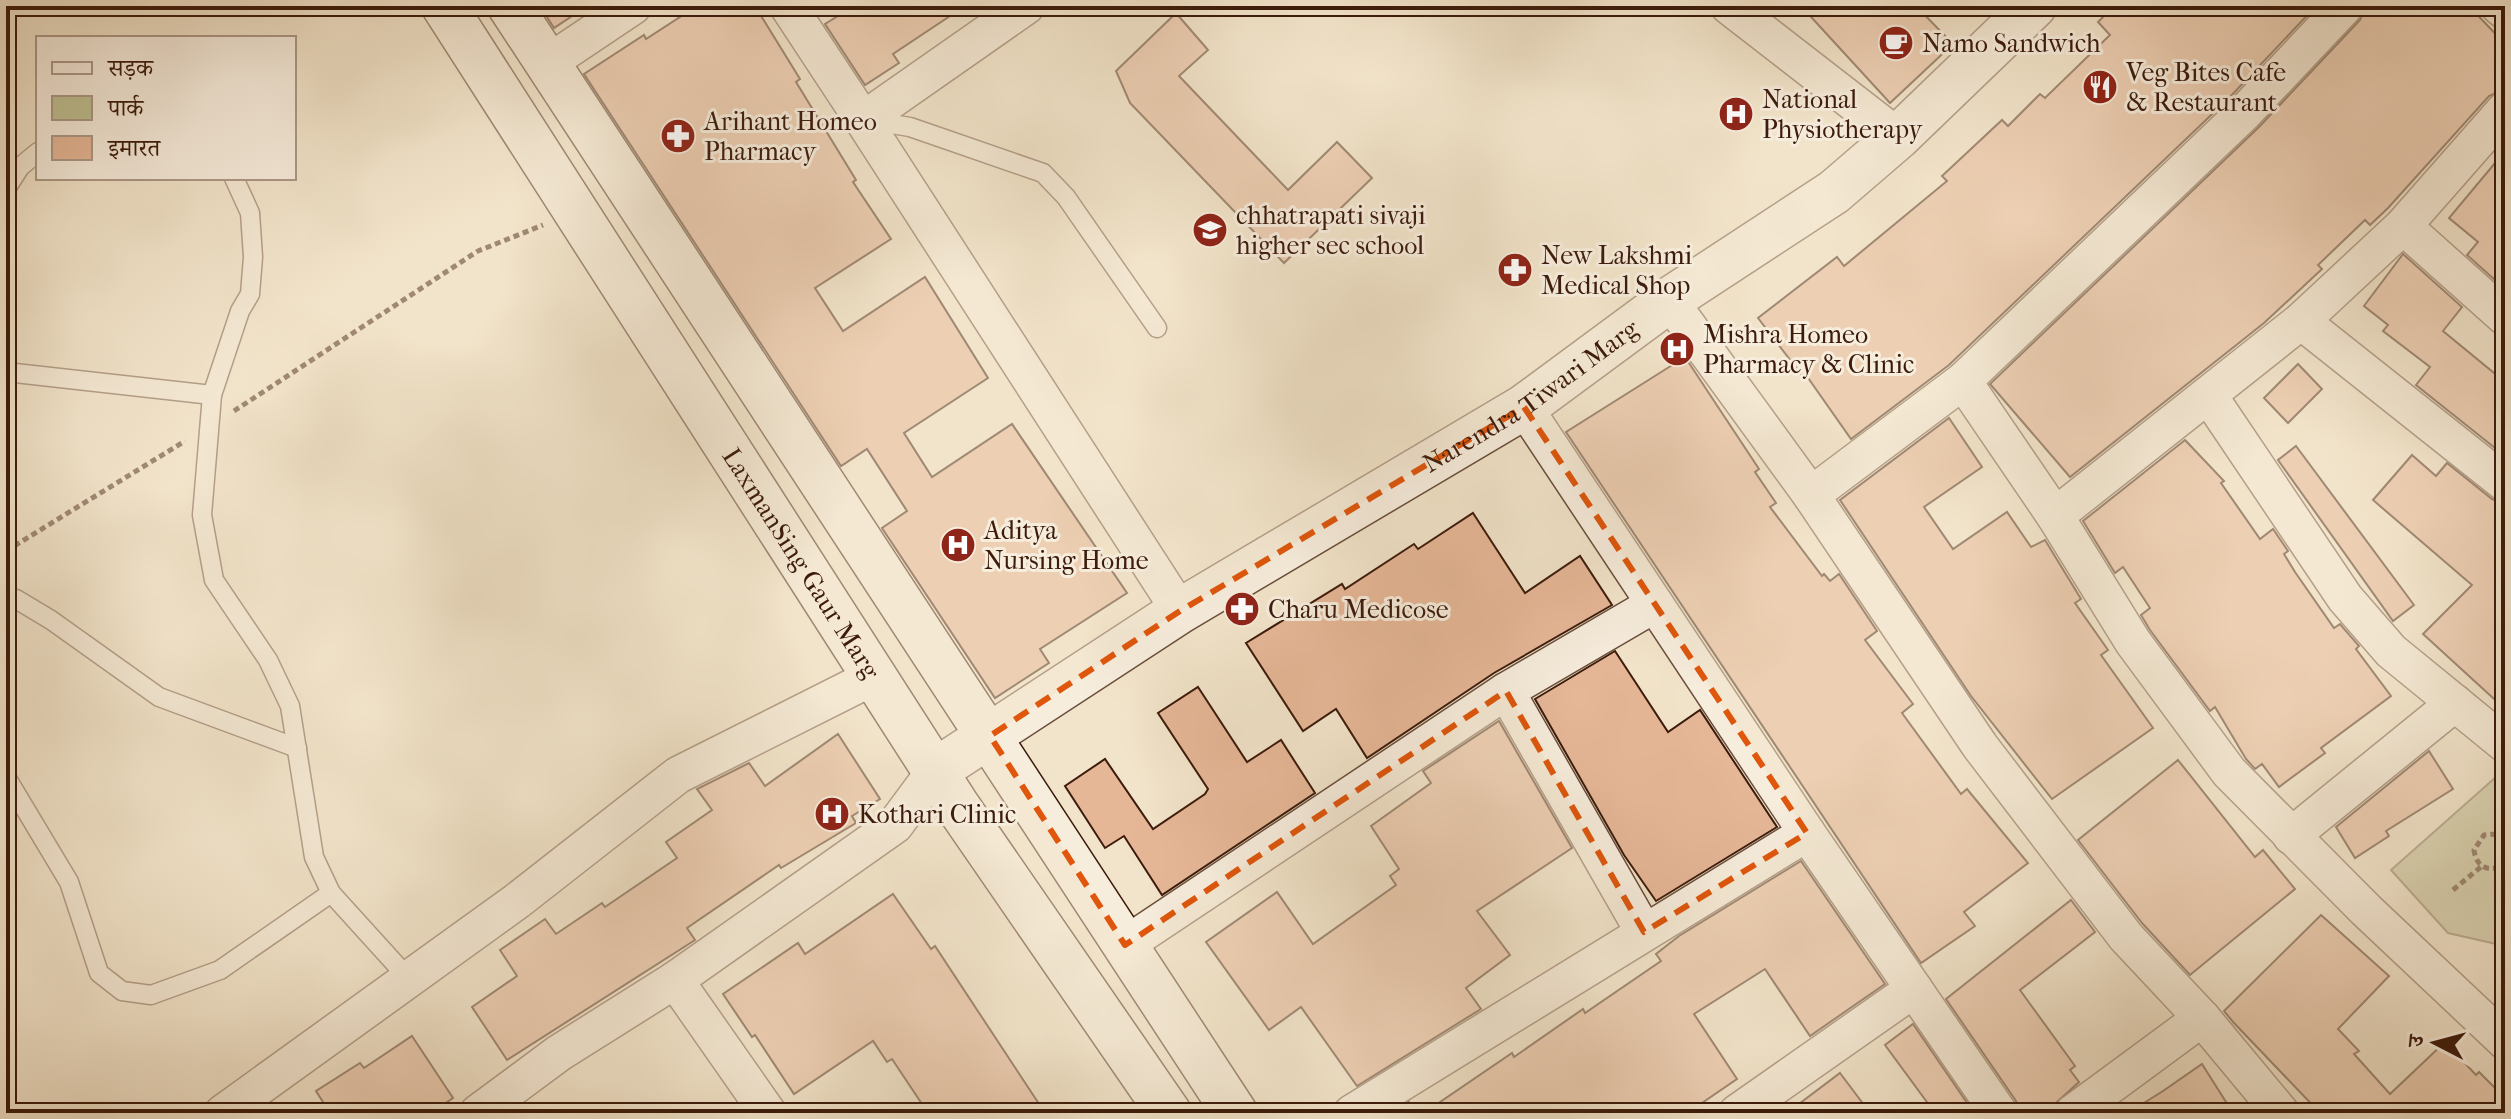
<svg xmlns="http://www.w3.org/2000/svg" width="2511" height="1119" font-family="'IM FELL French Canon','Noto Serif Devanagari',serif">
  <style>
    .green { fill: #bfc294; stroke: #7e6e50; stroke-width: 2 }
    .building { fill: #e6b797; stroke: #3c1b0b; stroke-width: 2 }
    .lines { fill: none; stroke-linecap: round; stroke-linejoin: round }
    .service-casing { stroke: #6a4d3b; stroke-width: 21 }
    .minor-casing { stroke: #6a4d3b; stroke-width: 39 }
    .tertiary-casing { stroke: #6a4d3b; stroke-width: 47 }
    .secondary-casing { stroke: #3c1b0b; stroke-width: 47 }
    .path { stroke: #3c1b0b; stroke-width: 5; stroke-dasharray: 6 4; stroke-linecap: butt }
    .service { stroke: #f7eddd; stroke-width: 18 }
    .minor { stroke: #f7eddd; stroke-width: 36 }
    .tertiary { stroke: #f7eddd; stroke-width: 44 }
    .secondary { stroke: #f7eddd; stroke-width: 44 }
    .marked { fill: none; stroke: #df560c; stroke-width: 6; stroke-dasharray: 16 10; stroke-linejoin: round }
    .labels { text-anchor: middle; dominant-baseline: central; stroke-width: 6; stroke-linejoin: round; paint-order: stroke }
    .poi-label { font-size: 26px; fill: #3c1b0b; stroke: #f7eddd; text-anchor: start }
    .street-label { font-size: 26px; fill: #3c1b0b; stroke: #f7eddd }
  </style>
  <rect width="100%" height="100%" fill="#f2e4ca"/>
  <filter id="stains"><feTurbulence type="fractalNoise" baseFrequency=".0025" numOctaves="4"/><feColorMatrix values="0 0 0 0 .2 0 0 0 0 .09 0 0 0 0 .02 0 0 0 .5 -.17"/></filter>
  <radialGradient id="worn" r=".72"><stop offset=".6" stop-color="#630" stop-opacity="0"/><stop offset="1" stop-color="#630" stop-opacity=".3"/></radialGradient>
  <polygon class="green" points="2505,769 2505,946 2448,933 2391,870"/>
  <g class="building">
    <polygon points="540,6 587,6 554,28"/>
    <polygon points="697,6 755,6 800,79 796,82 856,180 853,182 891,239 815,288 843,331 925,277 988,378 904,433 932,477 1012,424 1127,593 1040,649 1049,663 995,698 882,528 907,511 867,449 841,466 584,74 644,35 646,39"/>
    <polygon points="854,6 965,6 893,54 899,63 865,85 825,24"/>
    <polygon points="1801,6 1916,6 1953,44 1890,103"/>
    <polygon points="2114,6 2316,6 2229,98 1949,365 1851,439 1806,375 1804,378 1758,318 1837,257 1844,266 1947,181 1942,176 2002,120 2008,126 2040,94 2045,98 2110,35 2098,22"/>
    <polygon points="2365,6 2469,6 2505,44 2505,89 2489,96 2388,208 2370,225 2365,220 2318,265 2322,269 2264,323 2070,477 1990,384 2259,127 2360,20"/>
    <polygon points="1176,13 1208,50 1179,76 1288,190 1337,142 1372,178 1284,263 1130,103 1116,71"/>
    <polygon points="2505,151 2505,289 2467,255 2478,242 2449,218"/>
    <polygon points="2403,254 2462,307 2443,331 2505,382 2505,456 2416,385 2430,367 2383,331 2388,325 2364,306"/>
    <polygon points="1685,357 1759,469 1755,472 1776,503 1770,507 1822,576 1824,574 1830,581 1839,574 1877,631 1865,640 1913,704 1902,713 1961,794 1967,789 2028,863 1964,912 1975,926 1921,963 1566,432"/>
    <polygon points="2298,364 2322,389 2288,423 2264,398"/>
    <polygon points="1949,418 1982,467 1924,507 1953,549 2007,512 2031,547 2045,540 2081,599 2075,603 2108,650 2101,655 2153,728 2052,799 1971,696 1840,500"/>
    <polygon points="2185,440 2224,481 2221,483 2260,539 2273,529 2288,551 2284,554 2295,572 2334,628 2340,624 2359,646 2356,649 2391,696 2321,748 2325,753 2279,787 2262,764 2255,769 2246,759 2215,707 2210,711 2150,630 2141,615 2150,608 2123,567 2115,573 2083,521"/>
    <polygon points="2296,446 2414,605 2393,621 2278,460"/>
    <polygon points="2412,455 2436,476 2447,463 2492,499 2505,504 2505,709 2423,634 2472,585 2373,500"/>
    <polygon points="1473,513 1525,593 1580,556 1612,605 1494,673 1367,758 1336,709 1303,731 1246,643 1342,584 1345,589 1414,544 1418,549"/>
    <polygon points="1615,651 1668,732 1700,710 1777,827 1656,901 1624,855 1535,699"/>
    <polygon points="1198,687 1247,762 1281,740 1315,793 1162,895 1124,836 1105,848 1065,786 1105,759 1153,829 1205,794 1208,789 1158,713"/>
    <polygon points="1499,721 1572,848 1477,911 1510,955 1466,988 1481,1009 1357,1086 1301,1007 1269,1030 1206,942 1277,892 1313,944 1396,885 1390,876 1399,869 1371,826 1431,783 1423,771"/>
    <polygon points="838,734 880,799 852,816 856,823 781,868 779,865 687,928 695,940 507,1060 472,1007 517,976 500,950 545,919 556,934 602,903 605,907 677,858 666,842 712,810 697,789 749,763 765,786"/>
    <polygon points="2429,751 2453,789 2386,831 2389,836 2355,858 2336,827"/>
    <polygon points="2178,760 2255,857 2263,850 2295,889 2190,975 2142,923 2078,840"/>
    <polygon points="1801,861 1885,984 1810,1036 1765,969 1694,1014 1737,1079 1702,1103 1709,1113 1424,1113 1512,1053 1514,1057 1583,1009 1585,1013 1661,961 1656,954 1679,936"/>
    <polygon points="893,894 931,949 935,946 1045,1113 928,1113 892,1059 887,1062 873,1041 794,1094 755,1035 752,1037 723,994 798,943 805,954"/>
    <polygon points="2071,900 2095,932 2020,990 2075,1066 2070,1070 2079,1082 2045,1113 2020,1113 2016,1101 1946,999"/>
    <polygon points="2321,915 2389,976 2338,1029 2359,1051 2354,1054 2390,1094 2445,1042 2476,1075 2479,1072 2505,1098 2505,1113 2320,1113 2234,1023 2224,1011"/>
    <polygon points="1913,1024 1974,1113 1935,1113 1885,1045"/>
    <polygon points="412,1036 453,1098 431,1113 330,1113 316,1091 360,1063 364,1068"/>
    <polygon points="2202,1064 2233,1113 2128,1113 2163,1091"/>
    <polygon points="1840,1073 1870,1113 1787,1113"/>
    <polygon points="1409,1102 1416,1113 1392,1113"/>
  </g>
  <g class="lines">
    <defs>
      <g id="service">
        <polyline points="866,120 910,127 1043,173 1066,197 1157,328"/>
        <polyline points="234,178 250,213 253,257 250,294 240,311 212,395 202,515 214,580 268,660 290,706 314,857 331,893 409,979"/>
        <polyline points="6,189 20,167 38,152"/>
        <polyline points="6,372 212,395"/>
        <polyline points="6,598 16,599 51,620 159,697 297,748"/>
        <polyline points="6,777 69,882 99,973 122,991 151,995 220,970 331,893"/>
      </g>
      <g id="minor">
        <polyline points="788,6 863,120 1026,6"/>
        <polyline points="1729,6 1898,137"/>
        <polyline points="2499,6 2505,11"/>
        <polyline points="548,63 633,6"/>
        <polyline points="863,120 1180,611"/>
        <polyline points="2403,226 2505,317"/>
        <polyline points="1669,300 1811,495 1980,746 2126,937 2202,1018 2281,1113"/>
        <polyline points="2301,321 2505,483"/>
        <polyline points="1963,381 2055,516 2133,642 2229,772 2366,910 2505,1041"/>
        <polyline points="2209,396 2345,598 2391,651 2505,744"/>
        <polyline points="1524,407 1807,833 1999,1113"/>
        <polyline points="1811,495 1963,381 2244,113 2345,6"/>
        <polyline points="2055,516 2301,321 2403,226 2505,110"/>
        <polyline points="1506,691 1644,932"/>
        <polyline points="2291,836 2455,703"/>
        <polyline points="1125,945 1506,691 1655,604"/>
        <polyline points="675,980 768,1113"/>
        <polyline points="223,1113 517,901 678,775 873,677"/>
        <polyline points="478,1113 559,1053 675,980 895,825 935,771"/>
        <polyline points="1352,1113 1807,833"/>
        <polyline points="1737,1113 1914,989"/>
        <polyline points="2073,1113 2202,1018"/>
      </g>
      <g id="tertiary">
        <path id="s1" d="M935,771L1180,611L1524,407L1669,300L1834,192L1898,137L2034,6"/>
      </g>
      <g id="secondary">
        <path id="s2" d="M444,6L956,804L1169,1113"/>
        <polyline points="510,6 1235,1113"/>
      </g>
    </defs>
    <use href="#service" class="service-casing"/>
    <use href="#minor" class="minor-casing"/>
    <use href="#tertiary" class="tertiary-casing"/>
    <use href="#secondary" class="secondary-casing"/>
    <g class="path">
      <polyline points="234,411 478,251 543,225"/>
      <polyline points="6,551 185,441"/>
      <path d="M2505,839L2496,834L2484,835L2474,850C2476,868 2491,874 2505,863"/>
      <polyline points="2453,890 2482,866"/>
    </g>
    <use href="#service" class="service"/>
    <use href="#minor" class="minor"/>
    <use href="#tertiary" class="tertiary"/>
    <use href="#secondary" class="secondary"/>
  </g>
  <path d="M0 0H2511V1119H0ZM1524,407L1807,833L1644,932L1506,691L1125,945L990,736L1180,611Z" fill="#f2e4ca" fill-opacity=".55" fill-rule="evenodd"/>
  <path class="marked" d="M1524,407L1807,833L1644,932L1506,691L1125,945L990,736L1180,611Z"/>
  <defs>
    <symbol id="cafe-disc" viewBox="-11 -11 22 22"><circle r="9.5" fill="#8f2418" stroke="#f7eddd"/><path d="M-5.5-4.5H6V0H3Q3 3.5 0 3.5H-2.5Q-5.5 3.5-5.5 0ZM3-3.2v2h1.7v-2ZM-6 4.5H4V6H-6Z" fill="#fff"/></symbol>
    <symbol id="restaurant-disc" viewBox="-11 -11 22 22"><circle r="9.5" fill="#8f2418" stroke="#f7eddd"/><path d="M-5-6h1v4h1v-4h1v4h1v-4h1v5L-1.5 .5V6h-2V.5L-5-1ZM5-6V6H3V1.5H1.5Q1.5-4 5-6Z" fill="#fff"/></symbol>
    <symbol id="hospital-disc" viewBox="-11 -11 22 22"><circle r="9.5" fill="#8f2418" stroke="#f7eddd"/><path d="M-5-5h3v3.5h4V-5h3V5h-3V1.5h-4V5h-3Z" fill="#fff"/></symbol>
    <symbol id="pharmacy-disc" viewBox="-11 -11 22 22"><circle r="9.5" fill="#8f2418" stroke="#f7eddd"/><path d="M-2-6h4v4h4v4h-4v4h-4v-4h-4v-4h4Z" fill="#fff"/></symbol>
    <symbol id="school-disc" viewBox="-11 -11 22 22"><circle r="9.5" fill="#8f2418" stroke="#f7eddd"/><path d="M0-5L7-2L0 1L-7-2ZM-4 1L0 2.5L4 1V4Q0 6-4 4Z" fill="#fff"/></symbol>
  </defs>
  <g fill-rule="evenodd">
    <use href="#cafe-disc" x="1876" y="23" width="40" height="40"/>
    <use href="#restaurant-disc" x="2080" y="67" width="40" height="40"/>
    <use href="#hospital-disc" x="1716" y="94" width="40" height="40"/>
    <use href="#pharmacy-disc" x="658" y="116" width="40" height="40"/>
    <use href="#school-disc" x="1190" y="210" width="40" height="40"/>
    <use href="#pharmacy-disc" x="1495" y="250" width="40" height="40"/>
    <use href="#hospital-disc" x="1657" y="329" width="40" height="40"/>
    <use href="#hospital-disc" x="938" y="525" width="40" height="40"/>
    <use href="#pharmacy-disc" x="1222" y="589" width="40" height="40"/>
    <use href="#hospital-disc" x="812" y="794" width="40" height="40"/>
  </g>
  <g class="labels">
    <g class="poi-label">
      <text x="1922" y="43">Namo Sandwich</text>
      <text x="2126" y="72">Veg Bites Cafe<tspan x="2126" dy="30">&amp; Restaurant</tspan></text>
      <text x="1762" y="99">National<tspan x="1762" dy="30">Physiotherapy</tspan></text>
      <text x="704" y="121">Arihant Homeo<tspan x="704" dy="30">Pharmacy</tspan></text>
      <text x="1236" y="215">chhatrapati sivaji<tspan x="1236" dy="30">higher sec school</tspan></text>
      <text x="1541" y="255">New Lakshmi<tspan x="1541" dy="30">Medical Shop</tspan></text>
      <text x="1703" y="334">Mishra Homeo<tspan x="1703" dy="30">Pharmacy &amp; Clinic</tspan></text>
      <text x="984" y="530">Aditya<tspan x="984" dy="30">Nursing Home</tspan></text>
      <text x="1268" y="609">Charu Medicose</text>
      <text x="858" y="814">Kothari Clinic</text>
    </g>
    <g class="street-label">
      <text stroke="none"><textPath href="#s1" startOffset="704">Narendra Tiwari Marg</textPath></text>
      <text stroke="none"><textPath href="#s2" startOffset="662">LaxmanSing Gaur Marg</textPath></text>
    </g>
  </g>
  <rect width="2511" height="1119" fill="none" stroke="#f2e4ca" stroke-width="32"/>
  <rect x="8" y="8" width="2495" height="1103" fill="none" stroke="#3c1b0b" stroke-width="4"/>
  <rect x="16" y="16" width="2479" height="1087" fill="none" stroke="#3c1b0b" stroke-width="2"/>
  <rect x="36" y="36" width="260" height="144" fill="#f7eddd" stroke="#ac9989" stroke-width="2"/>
  <rect x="52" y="62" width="40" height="12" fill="#f7eddd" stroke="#ac9989" stroke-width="2"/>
  <text x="108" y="76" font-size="24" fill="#3c1b0b">सड़क</text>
  <rect x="52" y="96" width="40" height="24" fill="#bfc294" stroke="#ac9989" stroke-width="2"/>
  <text x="108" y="116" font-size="24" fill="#3c1b0b">पार्क</text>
  <rect x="52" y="136" width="40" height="24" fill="#e6b797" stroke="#ac9989" stroke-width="2"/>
  <text x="108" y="156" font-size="24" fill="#3c1b0b">इमारत</text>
  <g transform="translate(2435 1043) rotate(276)" stroke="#f7eddd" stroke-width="6" paint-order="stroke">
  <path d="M0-6L14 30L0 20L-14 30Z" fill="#3c1b0b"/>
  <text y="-12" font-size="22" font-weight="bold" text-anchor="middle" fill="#3c1b0b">उ</text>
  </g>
  <rect width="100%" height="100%" filter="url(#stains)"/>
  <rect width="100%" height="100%" fill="url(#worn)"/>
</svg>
